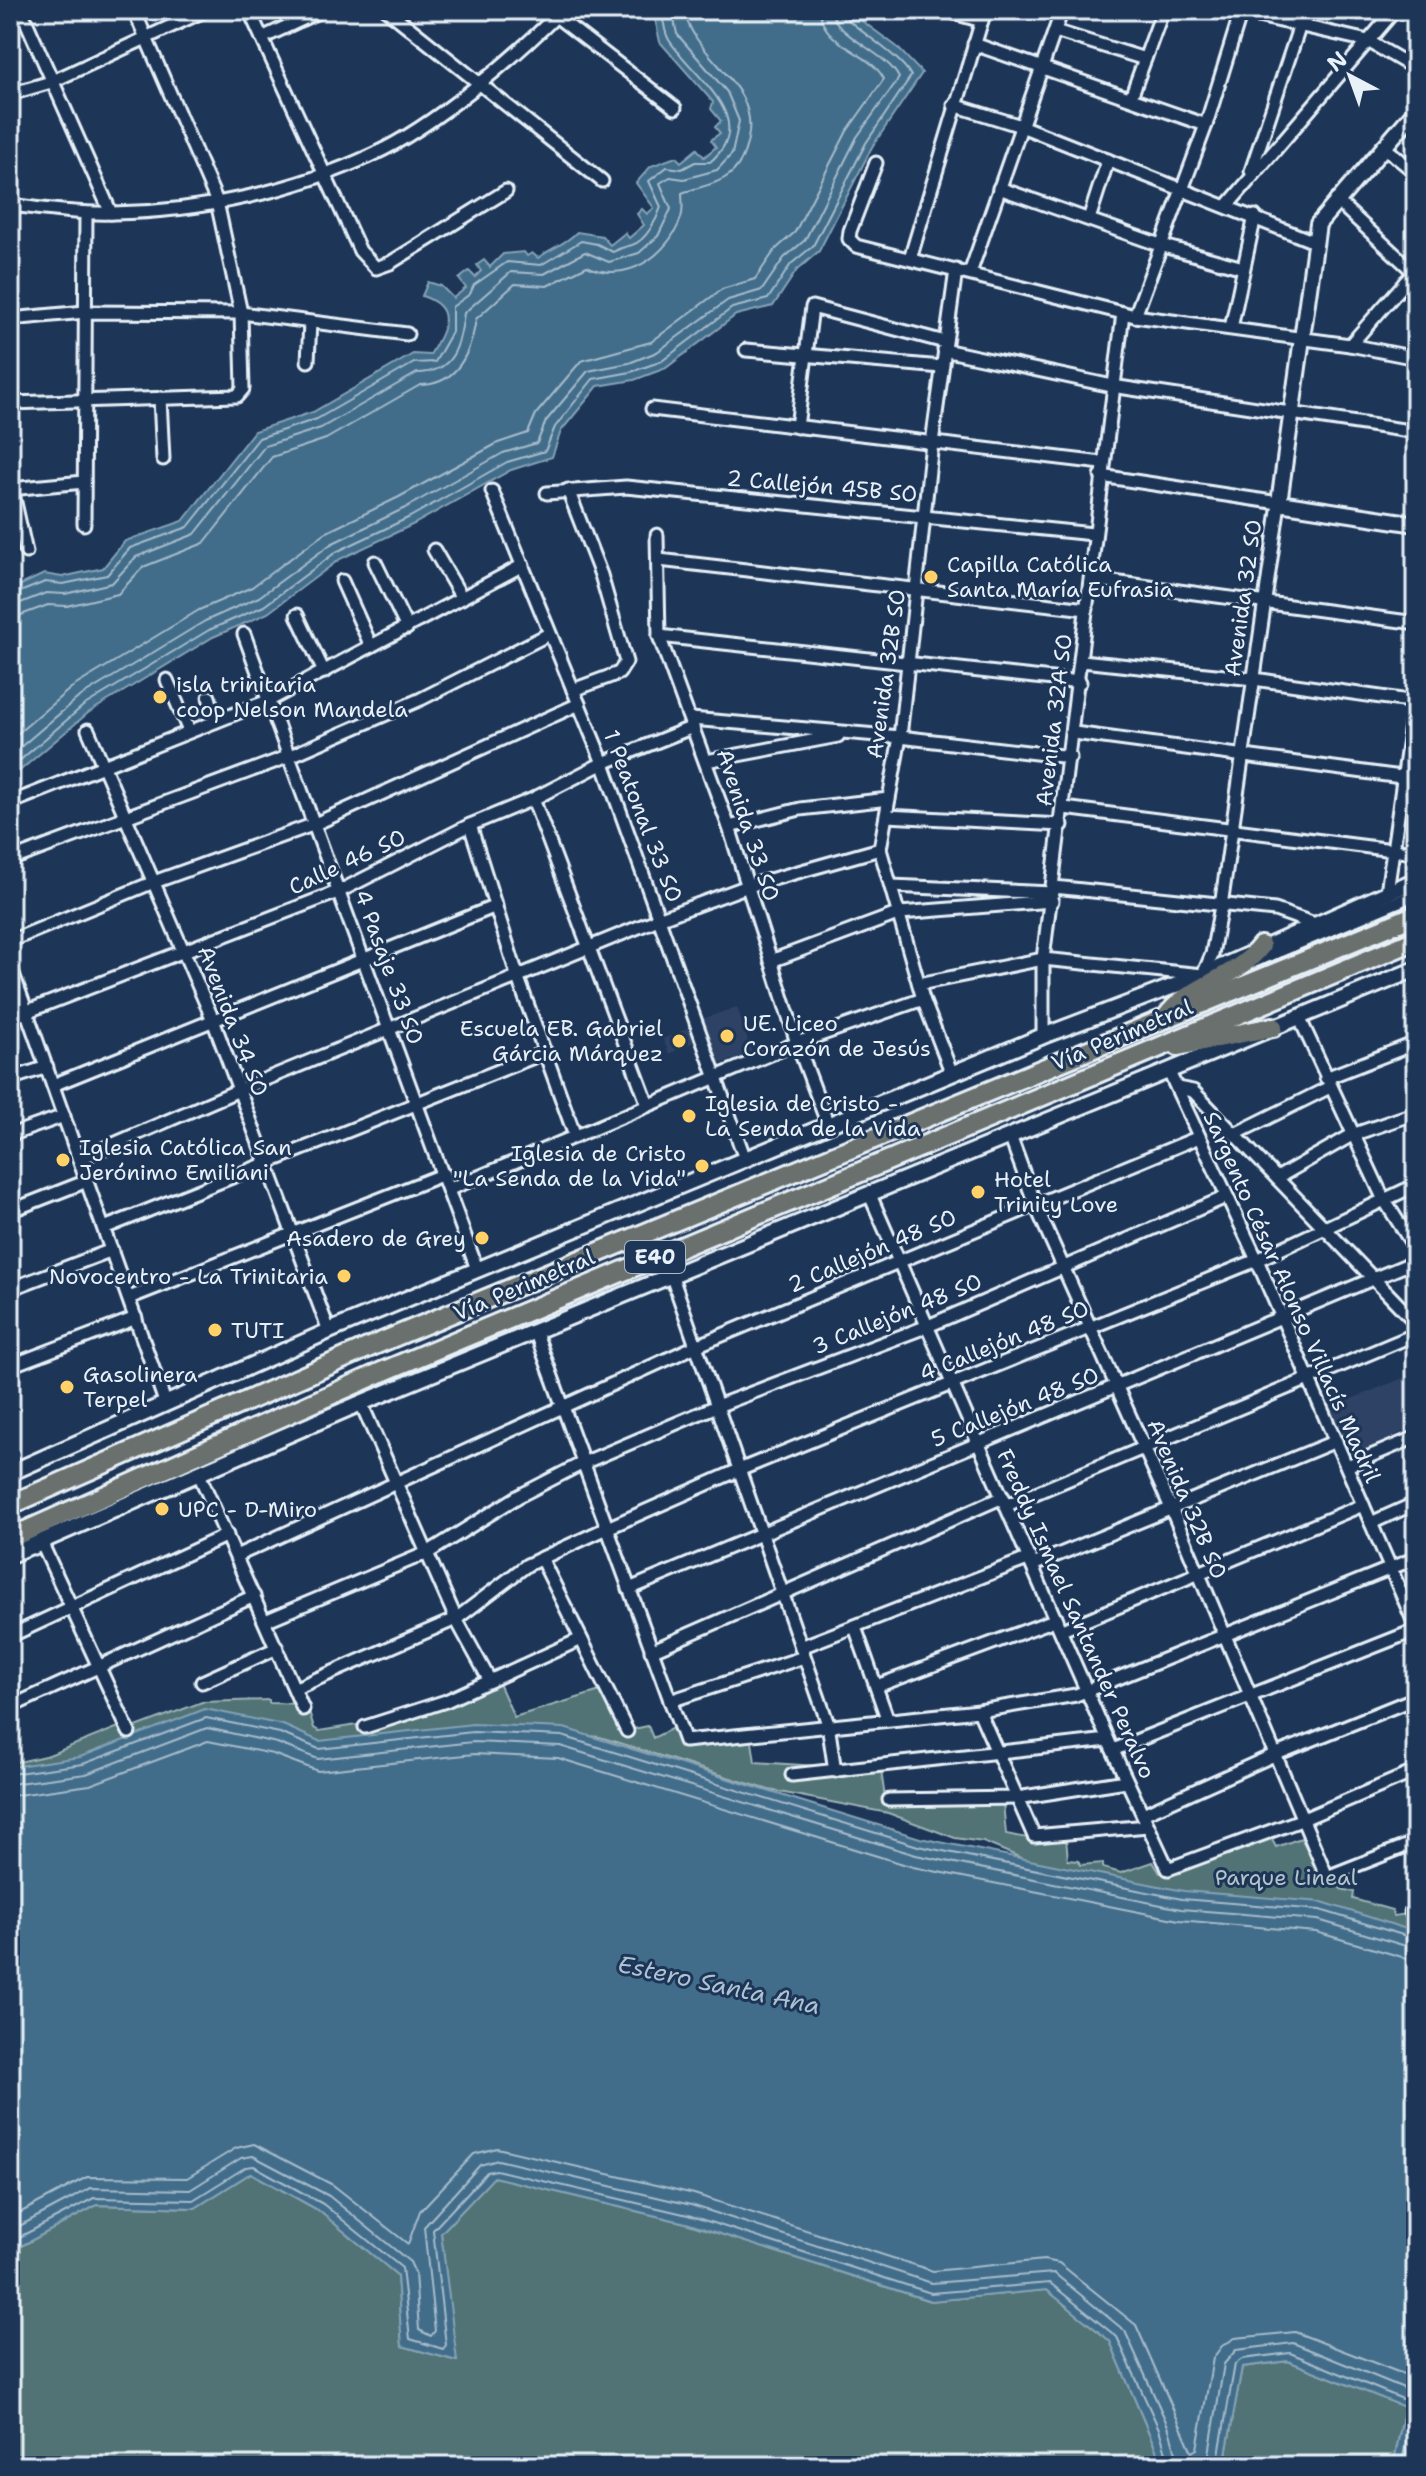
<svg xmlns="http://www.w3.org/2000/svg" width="1426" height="2476" font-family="'Shantell Sans',sans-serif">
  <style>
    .built { fill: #2e4265 }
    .green { fill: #517374; stroke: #9cb2b6; stroke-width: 2 }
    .water { fill: #436d8a; stroke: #85a2b6; stroke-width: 2 }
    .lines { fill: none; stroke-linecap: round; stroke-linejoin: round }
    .shore { stroke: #a6bccc; stroke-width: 2 }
    .minor-casing { stroke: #e8f1f8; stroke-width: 17 }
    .tertiary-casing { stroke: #e8f1f8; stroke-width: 20 }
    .trunk-casing { stroke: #e8f1f8; stroke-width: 24 }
    .minor { stroke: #1d3557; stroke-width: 11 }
    .tertiary { stroke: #1d3557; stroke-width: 14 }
    .trunk { stroke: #6a706d; stroke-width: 18 }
    .poi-dot { fill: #ffd166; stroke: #1d3557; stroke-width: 3 }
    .labels { text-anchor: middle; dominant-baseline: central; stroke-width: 6; stroke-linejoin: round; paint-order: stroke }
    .shield { fill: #1d3557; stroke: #abb9c8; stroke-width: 2 }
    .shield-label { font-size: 20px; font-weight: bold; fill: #e8f1f8 }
    .street-label { font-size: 22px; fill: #e8f1f8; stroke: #1d3557 }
    .poi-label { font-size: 22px; fill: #e8f1f8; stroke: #1d3557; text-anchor: start }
    .park-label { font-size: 22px; fill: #b3c5ca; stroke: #1d3557 }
    .water-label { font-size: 24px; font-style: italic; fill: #aec3d2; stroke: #1d3557 }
  </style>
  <rect width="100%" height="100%" fill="#1d3557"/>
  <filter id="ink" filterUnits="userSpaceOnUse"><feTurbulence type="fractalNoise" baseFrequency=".0125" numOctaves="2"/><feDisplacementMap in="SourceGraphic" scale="16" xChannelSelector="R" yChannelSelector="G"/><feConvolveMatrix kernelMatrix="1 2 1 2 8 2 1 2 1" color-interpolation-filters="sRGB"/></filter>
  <g filter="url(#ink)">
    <g class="built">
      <polygon points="737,1007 752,1053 717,1065 702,1019"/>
      <polygon points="688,1028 694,1042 669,1054 663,1039"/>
      <polygon points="1413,1374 1416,1425 1351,1457 1329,1408"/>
    </g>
    <g class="green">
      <polygon points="498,1681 514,1717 607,1689 629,1730 648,1726 653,1738 673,1728 684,1743 751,1735 755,1762 881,1770 885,1798 1003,1803 1006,1834 1033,1839 1066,1838 1068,1860 1079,1861 1080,1865 1103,1863 1103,1868 1121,1873 1153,1862 1160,1873 1168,1873 1270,1836 1276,1847 1301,1838 1325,1881 1334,1878 1341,1889 1354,1892 1353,1899 1392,1910 1394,1916 1416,1913 1416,1931 1409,1934 1038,1865 983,1842 955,1838 888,1813 769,1790 600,1737 566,1734 10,1781 10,1764 49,1755 121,1726 131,1729 202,1702 269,1700 269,1703 307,1704 314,1728 319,1731 363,1724"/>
      <polygon points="251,2173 318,2210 397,2275 402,2346 456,2361 441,2233 494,2177 686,2223 930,2301 1047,2290 1110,2341 1163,2466 10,2466 10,2252 97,2205 195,2208"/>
      <polygon points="1288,2361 1405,2407 1393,2466 1224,2466 1242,2367"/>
    </g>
    <g class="water">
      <path d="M653,10H847L896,46L922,73L872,147L819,251L797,270L773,306L736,315L666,368L634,380L598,386L561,431L552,457L511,470L414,524L340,559L268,613L213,637L88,713L10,779V590L44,574L62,577L103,568L125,541L183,521L254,431L313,412L413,354L430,355C444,330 458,308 422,296L428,282L441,286L453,298L466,288L459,279L469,271L475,277L481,271L477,265L484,260L490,267L503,254L524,252L527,256L532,253L538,258C551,248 566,244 577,232L602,236L610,245L625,233L629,238L644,225L637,214L642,209L647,214L654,208L636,183L651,166L676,157L681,162L697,149L704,157L716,147L711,140L720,133L715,127L721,121L711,109L713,102L660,42Z"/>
      <polygon points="205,1709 283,1725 319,1741 473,1724 564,1728 920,1838 1184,1891 1322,1902 1416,1932 1416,2466 1393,2466 1405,2407 1288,2361 1242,2367 1224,2466 1163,2466 1110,2341 1047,2290 931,2301 686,2223 494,2177 441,2233 457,2361 402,2346 397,2275 318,2210 251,2173 195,2208 97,2205 10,2252 10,1767 80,1757"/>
    </g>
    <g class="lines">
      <g class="shore">
        <path d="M10,596L45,582L63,584L107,575L130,548L188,527L259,438L317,419L414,363L435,362L452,332V307L470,294L474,285L507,262L541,265L581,241L597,244L613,252C621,247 624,247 632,245C646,241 657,219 661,207L649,181L667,167L682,169L695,162H710C761,119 693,77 669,40C664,32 663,19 662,10"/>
        <path d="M10,607L46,593L65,594L112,583L136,557L195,534L265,446L321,428L417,373C454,373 460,345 464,313L511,272L544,274L585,252L609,262L639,253L658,236L671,209L660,183L670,177L684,179L717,170L732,154L739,121L727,92L677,34L672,10"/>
        <path d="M10,619L48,605L67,606L118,594L143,567L204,543L272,457L326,439L420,385C457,385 471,352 476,319L515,284L547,286L587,266C625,285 668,256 681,218C684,209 682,201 682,193C717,181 739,183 748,139C760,82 694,60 684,10"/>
        <path d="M10,740L71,688L199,610L252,587L325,533L399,497L498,443L528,433L536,414L581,361L651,342L722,289L755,279L775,250L795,232L847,131L884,79C869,50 821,46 820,10"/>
        <path d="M10,756L78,698L205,621L259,597L331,544L405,508L503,453L537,443L546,421L588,371L629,363L657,352L728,300L762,290L784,258L805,240L857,137L899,78C886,51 833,36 832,10"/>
        <path d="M10,769L83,706L209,630L264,606L336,552L410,517L507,462L545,451L555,427L593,379L631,372L662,361L732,308L768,299L791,264L813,246L866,143L911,76C900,53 844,24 842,10"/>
        <polyline points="10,1774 83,1764 206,1718 280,1733 319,1749 473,1732 562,1736 918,1846 1182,1899 1320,1910 1416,1939"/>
        <polyline points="10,1784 86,1774 207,1728 277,1743 318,1759 473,1742 560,1746 916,1855 1181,1909 1318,1920 1416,1949"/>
        <polyline points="10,1796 90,1785 208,1741 273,1754 318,1771 474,1754 558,1758 913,1867 1179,1920 1316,1932 1416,1961"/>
        <polyline points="10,2218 87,2177 187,2178 236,2148 254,2144 333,2185 408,2244 420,2211 474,2154 497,2148 694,2194 933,2271 1044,2260 1059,2263 1136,2325 1192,2452 1197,2449 1213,2358 1222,2346 1235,2338 1295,2332 1416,2379"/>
        <polyline points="10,2231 91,2188 190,2190 241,2158 253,2156 329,2196 410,2262 415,2273 419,2330 431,2336 435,2331 424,2227 480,2165 498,2160 691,2205 932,2283 1054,2273 1125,2331 1168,2426 1180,2466"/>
        <polyline points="10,2242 94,2198 193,2200 246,2167 254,2166 323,2204 402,2268 410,2339 443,2349 446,2345 433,2230 487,2172 496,2170 688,2215 931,2293 1050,2283 1117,2337 1159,2429 1170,2466"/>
        <polyline points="1207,2466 1224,2364 1236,2350 1293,2343 1416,2393"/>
        <polyline points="1217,2466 1235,2364 1242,2359 1290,2353 1410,2402 1413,2410 1401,2466"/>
      </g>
      <defs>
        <g id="minor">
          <polyline points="21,10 111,213"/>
          <polyline points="249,10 360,251 376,268 390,263 506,191"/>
          <polyline points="387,10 602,181"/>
          <polyline points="548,10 675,108"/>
          <polyline points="944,10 982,21"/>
          <polyline points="1232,10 1368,41 1416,69"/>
          <polyline points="1055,31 1145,59"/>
          <polyline points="262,38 322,10"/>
          <polyline points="974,44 1206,125"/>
          <polyline points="10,94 51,82 206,10"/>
          <polyline points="1131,97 1163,10"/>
          <polyline points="954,105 1021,126 1312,241"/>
          <polyline points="1383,146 1416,173"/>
          <polyline points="876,163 850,231 849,239 856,246 1135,316 1350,345 1416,358"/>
          <polyline points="1251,171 1300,25 1309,10"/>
          <polyline points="999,188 1160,245 1243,268"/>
          <polyline points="1336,200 1414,272"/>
          <path d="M10,205C44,209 79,214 113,213C200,212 295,191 374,154C433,127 515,57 562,10"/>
          <polyline points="1227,206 1395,10"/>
          <polyline points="1089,219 1108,160"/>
          <polyline points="910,259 985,10"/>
          <polyline points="970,273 1062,10"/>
          <polyline points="1405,282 1416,294"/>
          <polyline points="1135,316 1206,125 1241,12"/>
          <polyline points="10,319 85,312 241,313 407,334"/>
          <polyline points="1231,328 1255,216"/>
          <polyline points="1350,345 1416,270"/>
          <polyline points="746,350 942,367"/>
          <polyline points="944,350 1112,386 1416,432"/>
          <polyline points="308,361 310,323"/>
          <polyline points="160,398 163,459"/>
          <polyline points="10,403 237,396 243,389 241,313 217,202 134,10"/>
          <polyline points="652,409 1102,463"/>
          <polyline points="797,427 812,307 945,342"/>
          <polyline points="10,480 26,552"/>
          <polyline points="10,489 84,482"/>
          <polyline points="568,490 601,575 626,662 619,673 573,690"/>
          <polyline points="492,491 603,763 745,1159"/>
          <polyline points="547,493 626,487 1093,534"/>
          <polyline points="84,524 86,213"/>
          <polyline points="657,535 659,636 729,827 797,1043 828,1125"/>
          <polyline points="434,550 462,598"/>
          <polyline points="659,560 1087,609"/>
          <polyline points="375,562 407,628"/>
          <polyline points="1091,579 1416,623"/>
          <polyline points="342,581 371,646"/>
          <polyline points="297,615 324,672"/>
          <polyline points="244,634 477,1269"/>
          <polyline points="659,636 1080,682"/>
          <polyline points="1082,661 1254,679 1416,702"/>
          <polyline points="167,680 189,731"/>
          <polyline points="209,697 216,721"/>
          <polyline points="691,719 900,737 1070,757"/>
          <polyline points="88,730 213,1020 329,1331"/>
          <polyline points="1074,733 1416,779"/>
          <polyline points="706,761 838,736"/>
          <polyline points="533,799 648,1105"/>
          <polyline points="10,803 270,700 523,565"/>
          <polyline points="1064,808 1416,853"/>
          <polyline points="886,816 1062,825"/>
          <polyline points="470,825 518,978 575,1136"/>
          <polyline points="729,827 800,809 889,799"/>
          <polyline points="10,860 290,756 421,699 549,634"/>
          <polyline points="891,886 1053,893"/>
          <polyline points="1054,887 1275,910 1312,923"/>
          <polyline points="1387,892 1416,690"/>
          <polyline points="10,941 154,882 315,824 579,704"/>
          <polyline points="771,961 900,913 1052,901"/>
          <polyline points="1250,963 1416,894"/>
          <polyline points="10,965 165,1402"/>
          <polyline points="919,984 1043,959 1203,975 1212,954 1221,906 1279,503 1101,476"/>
          <polyline points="1299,1017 1383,1198 1416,1250"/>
          <polyline points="10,1018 340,891 470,825 533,799 603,763 693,727"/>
          <polyline points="1043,1036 1043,959 1123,313"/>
          <polyline points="1169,1072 1257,1260 1416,1627"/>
          <polyline points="952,1074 923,999 880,849 900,737 932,443 956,270"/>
          <polyline points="1326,1078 1416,1043"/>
          <polyline points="10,1079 47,1067"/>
          <polyline points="53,1085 496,906"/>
          <polyline points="1177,1088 1193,1091 1416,1323"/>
          <polyline points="1235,1134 1330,1087"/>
          <polyline points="10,1135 64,1116"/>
          <polyline points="1010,1136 1035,1204 1171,1508 1327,1877 1416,1842"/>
          <polyline points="79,1159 239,1090 661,918 748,886 880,849"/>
          <polyline points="1277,1178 1352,1135 1416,1113"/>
          <polyline points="450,1189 797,1043 923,999"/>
          <polyline points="870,1195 1108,1740 1168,1869 1301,1820 1416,1771"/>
          <polyline points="10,1211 87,1181"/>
          <polyline points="104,1228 546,1052"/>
          <polyline points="672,1277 828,1724 835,1771"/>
          <polyline points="10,1289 112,1250"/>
          <polyline points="129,1298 444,1174"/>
          <polyline points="536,1333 685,1741 979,1711 1076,1695 1416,1558"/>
          <polyline points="10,1366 136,1318"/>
          <polyline points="361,1403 456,1619 490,1681"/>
          <polyline points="1347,1466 1416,1437"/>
          <polyline points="199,1474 303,1709"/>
          <polyline points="1007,1505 1416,1334"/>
          <polyline points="1371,1523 1416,1503"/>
          <polyline points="34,1548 42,1544 129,1732"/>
          <polyline points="236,1556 696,1346 1199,1137"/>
          <polyline points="541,1558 627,1731"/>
          <polyline points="1033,1565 1336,1441"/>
          <polyline points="629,1589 1416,1261"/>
          <polyline points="265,1621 429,1552 519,1496 581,1464 717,1406 928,1326 1226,1197"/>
          <polyline points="855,1627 887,1718"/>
          <polyline points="1062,1630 1363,1505"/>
          <polyline points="10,1636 227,1535"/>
          <polyline points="801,1647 1030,1558"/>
          <polyline points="651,1651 1003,1497"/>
          <polyline points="202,1682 277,1648"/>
          <polyline points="877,1686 1057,1619"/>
          <polyline points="296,1688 456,1619 527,1565 605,1529 739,1470 1257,1260 1416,1185"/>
          <polyline points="670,1701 804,1657"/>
          <polyline points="10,1707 254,1596"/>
          <polyline points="979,1711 1034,1836 1148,1826"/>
          <polyline points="365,1727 446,1701 581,1639"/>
          <polyline points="1113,1750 1416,1630"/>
          <polyline points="792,1775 1108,1740"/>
          <polyline points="889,1800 1017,1798 1126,1781"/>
          <polyline points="1143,1814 1274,1755 1416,1698"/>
          <polyline points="1411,1912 1416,1911"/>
        </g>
        <g id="tertiary">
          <polyline points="1416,110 1318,224 1279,503 1416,524"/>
          <polyline points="10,1473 329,1331 1043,1036 1203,975 1416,880"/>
          <polyline points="10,1555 361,1403 1416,969"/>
        </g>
        <g id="trunk">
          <path d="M1166,1018C1190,984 1234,981 1261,946"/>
          <polyline points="1178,1046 1273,1027"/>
          <polyline points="10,1505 372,1346 1416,915"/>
          <polyline points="10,1538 384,1371 1416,940"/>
        </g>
      </defs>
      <use href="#minor" class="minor-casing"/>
      <use href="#tertiary" class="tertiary-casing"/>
      <use href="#trunk" class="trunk-casing"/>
      <use href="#minor" class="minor"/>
      <use href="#tertiary" class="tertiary"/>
      <use href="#trunk" class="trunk"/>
    </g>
  </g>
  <g class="poi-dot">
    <circle cx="931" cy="577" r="8"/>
    <circle cx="160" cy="697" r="8"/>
    <circle cx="727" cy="1036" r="8"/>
    <circle cx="679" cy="1041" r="8"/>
    <circle cx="689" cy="1116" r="8"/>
    <circle cx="63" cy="1160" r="8"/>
    <circle cx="702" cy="1166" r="8"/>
    <circle cx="978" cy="1192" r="8"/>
    <circle cx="482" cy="1238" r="8"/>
    <circle cx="344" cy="1276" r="8"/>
    <circle cx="215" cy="1330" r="8"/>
    <circle cx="67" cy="1387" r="8"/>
    <circle cx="162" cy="1509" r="8"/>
  </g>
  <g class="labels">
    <rect class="shield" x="625" y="1241" width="60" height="32" rx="6"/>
    <g class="shield-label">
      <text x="655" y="1257">E40</text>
    </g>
    <g class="street-label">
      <text transform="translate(822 486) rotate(5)">2 Callejón 45B SO</text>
      <text transform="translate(1243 598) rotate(-82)">Avenida 32 SO</text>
      <text transform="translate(886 674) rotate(-82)">Avenida 32B SO</text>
      <text transform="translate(1054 720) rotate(-83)">Avenida 32A SO</text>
      <text transform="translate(643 816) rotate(69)">1 Peatonal 33 SO</text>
      <text transform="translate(748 825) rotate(72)">Avenida 33 SO</text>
      <text transform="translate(347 862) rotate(-25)">Calle 46 SO</text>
      <text transform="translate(389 967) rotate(70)">4 Pasaje 33 SO</text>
      <text transform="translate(233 1021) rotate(69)">Avenida 34 SO</text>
      <text transform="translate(1122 1035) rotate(-23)">Vía Perimetral</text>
      <text transform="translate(872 1251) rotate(-23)">2 Callejón 48 SO</text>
      <text transform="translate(524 1285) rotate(-23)">Vía Perimetral</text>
      <text transform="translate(1292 1297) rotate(66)">Sargento César Alonso Villacís Madril</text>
      <text transform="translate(897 1314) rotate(-22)">3 Callejón 48 SO</text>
      <text transform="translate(1004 1341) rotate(-22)">4 Callejón 48 SO</text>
      <text transform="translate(1015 1407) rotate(-22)">5 Callejón 48 SO</text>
      <text transform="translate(1187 1499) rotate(67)">Avenida 32B SO</text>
      <text transform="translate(1076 1614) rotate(66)">Freddy Ismael Santander Peralvo</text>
    </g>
    <g class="poi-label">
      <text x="947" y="564">Capilla Católica<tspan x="947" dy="25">Santa María Eufrasia</tspan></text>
      <text x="176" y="684">isla trinitaria<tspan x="176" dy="25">coop Nelson Mandela</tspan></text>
      <text x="743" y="1023">UE. Liceo<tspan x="743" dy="25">Corazón de Jesús</tspan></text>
      <text x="663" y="1028" text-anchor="end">Escuela EB. Gabriel<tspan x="663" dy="25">Gárcia Márquez</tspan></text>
      <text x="705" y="1103">Iglesia de Cristo -<tspan x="705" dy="25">La Senda de la Vida</tspan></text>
      <text x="79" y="1147">Iglesia Católica San<tspan x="79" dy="25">Jerónimo Emiliani</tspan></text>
      <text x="686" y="1153" text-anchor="end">Iglesia de Cristo<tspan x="686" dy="25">"La Senda de la Vida"</tspan></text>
      <text x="994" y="1179">Hotel<tspan x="994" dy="25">Trinity Love</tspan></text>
      <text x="466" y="1238" text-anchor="end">Asadero de Grey</text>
      <text x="328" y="1276" text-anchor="end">Novocentro - La Trinitaria</text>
      <text x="231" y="1330">TUTI</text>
      <text x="83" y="1374">Gasolinera<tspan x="83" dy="25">Terpel</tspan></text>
      <text x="178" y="1509">UPC - D-Miro</text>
    </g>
    <g class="park-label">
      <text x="1286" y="1877">Parque Lineal</text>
    </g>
    <g class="water-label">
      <text transform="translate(719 1985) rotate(12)">Estero Santa Ana</text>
    </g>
  </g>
  <rect width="1426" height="2476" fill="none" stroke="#1d3557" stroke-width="40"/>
  <rect x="20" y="20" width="1386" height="2436" fill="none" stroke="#e8f1f8" stroke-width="3" filter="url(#ink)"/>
  <g transform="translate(1350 76) rotate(319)" stroke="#1d3557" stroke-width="6" paint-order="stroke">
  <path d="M0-6L14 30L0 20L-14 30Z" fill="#e8f1f8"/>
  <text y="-12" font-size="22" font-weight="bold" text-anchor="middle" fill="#e8f1f8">N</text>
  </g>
</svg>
